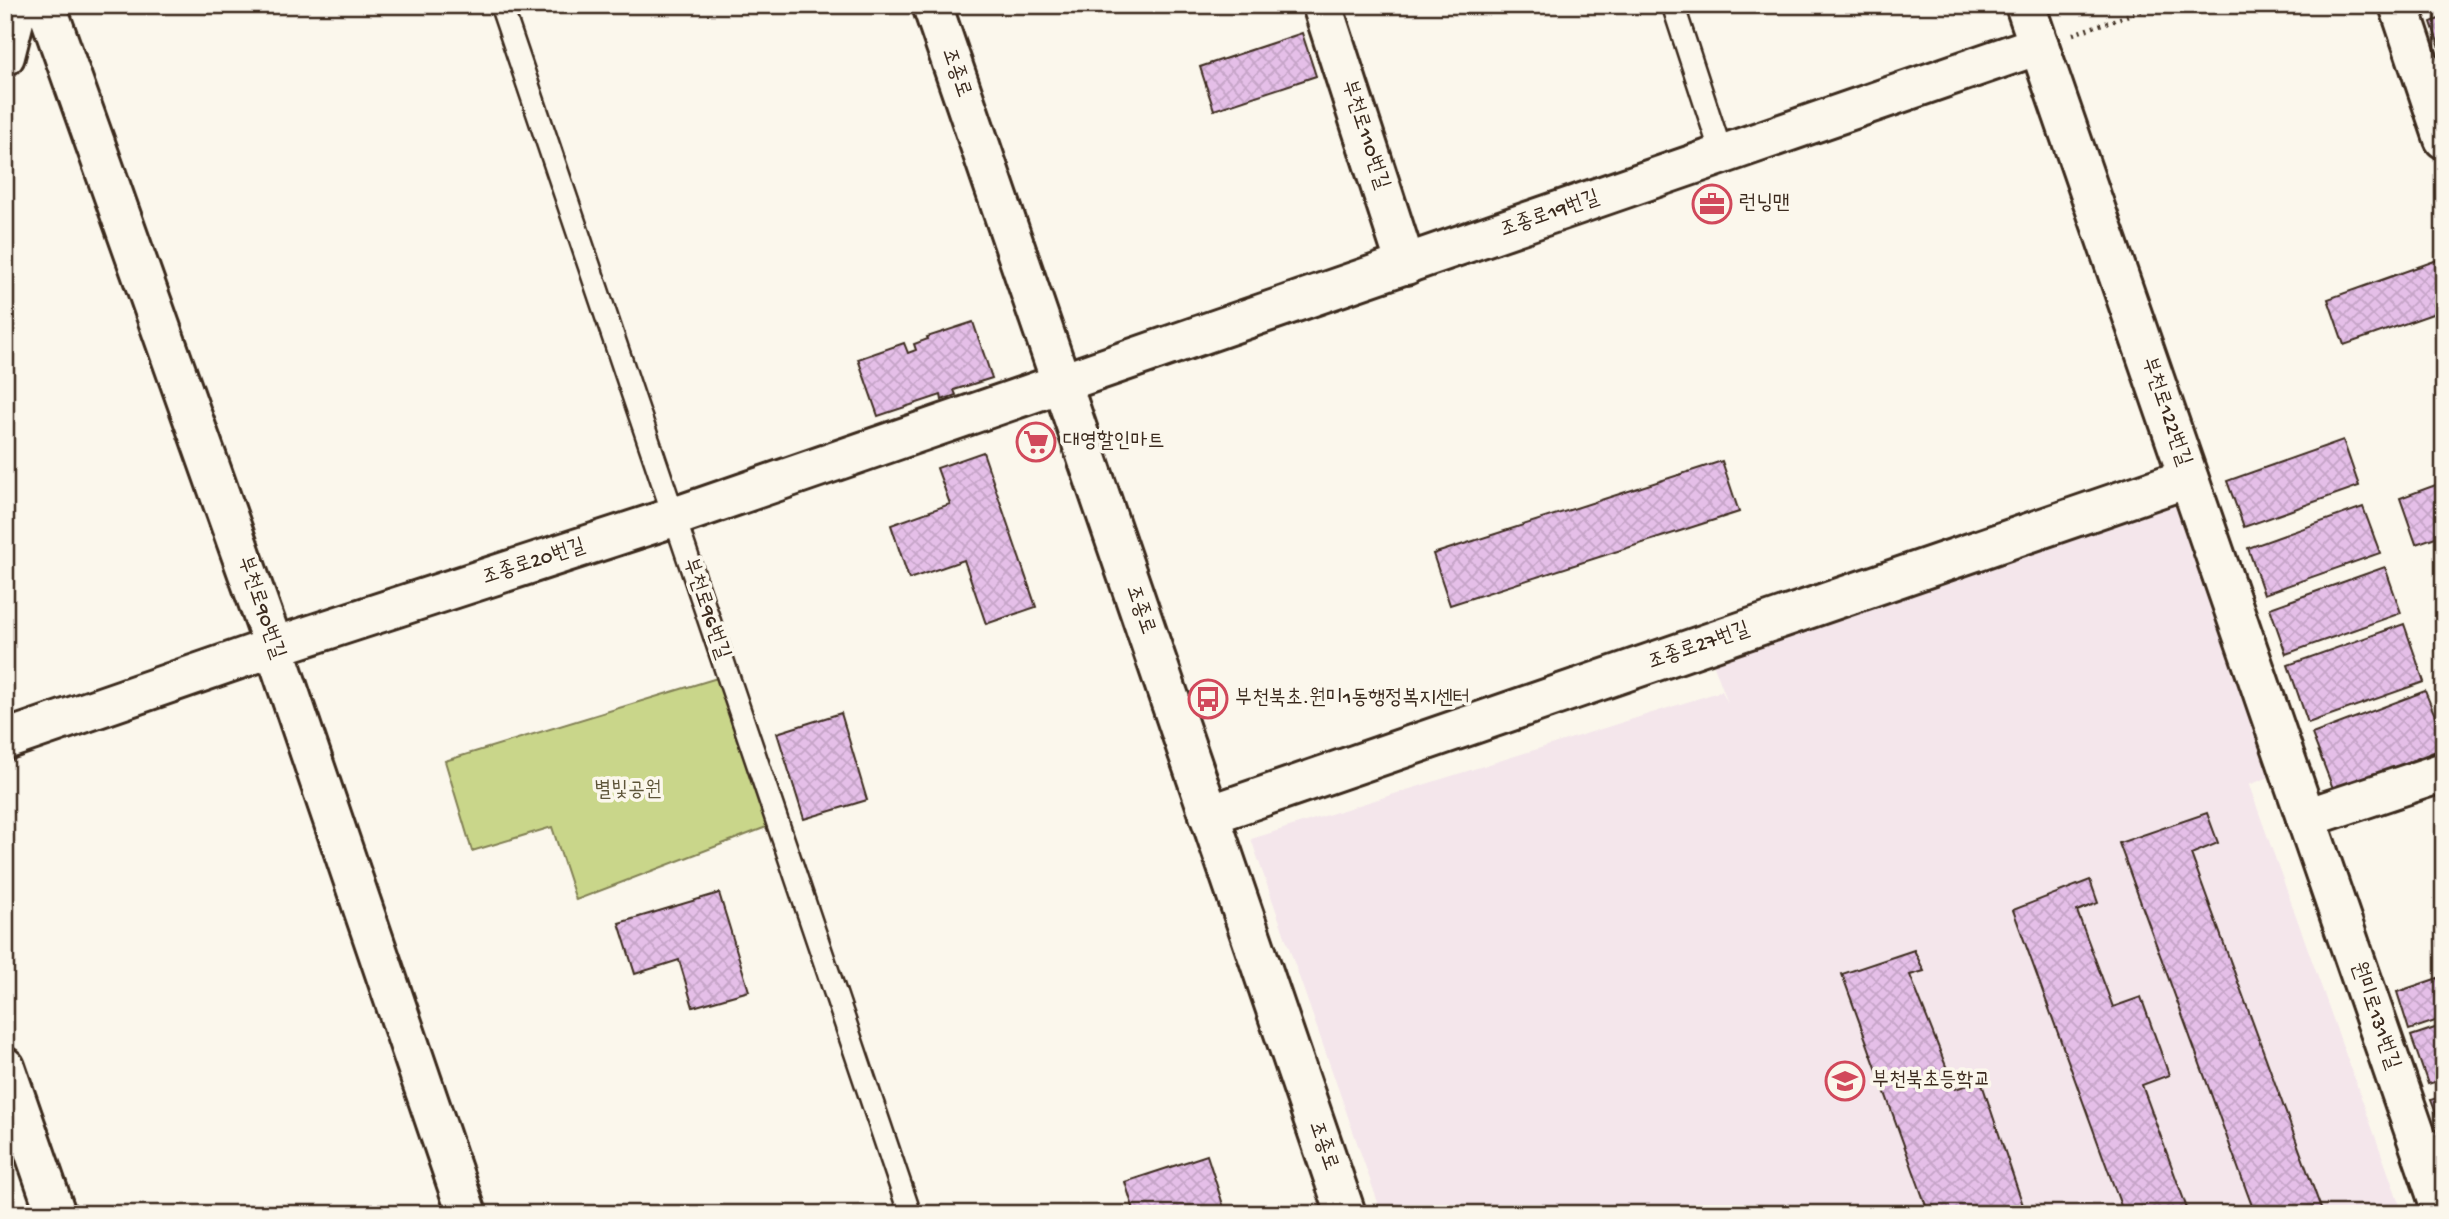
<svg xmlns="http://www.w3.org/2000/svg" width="2449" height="1219" font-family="'Gochi Hand','Poor Story',sans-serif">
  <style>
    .built { fill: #f4e6eb }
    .green { fill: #c9d68a; stroke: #828054; stroke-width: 2 }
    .building { fill: url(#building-cross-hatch); stroke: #3b2a1e; stroke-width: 2 }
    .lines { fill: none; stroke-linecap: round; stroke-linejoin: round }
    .lane-casing { stroke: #3b2a1e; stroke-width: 26 }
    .street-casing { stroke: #3b2a1e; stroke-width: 44 }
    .secondary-casing { stroke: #3b2a1e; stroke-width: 44 }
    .path { stroke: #3b2a1e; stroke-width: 4.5; stroke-dasharray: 2 5; stroke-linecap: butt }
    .lane { stroke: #fbf7ec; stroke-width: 21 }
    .street { stroke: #fbf7ec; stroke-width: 38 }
    .secondary { stroke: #fbf7ec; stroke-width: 38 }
    .labels { text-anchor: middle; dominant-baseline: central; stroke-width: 7; stroke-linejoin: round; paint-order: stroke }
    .street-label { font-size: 21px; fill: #3b2a1e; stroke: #fbf7ec }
    .poi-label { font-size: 21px; fill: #3b2a1e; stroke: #fbf7ec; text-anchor: start }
    .park-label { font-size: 21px; fill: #5e5539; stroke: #fbf7ec }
  </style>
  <defs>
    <pattern id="building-cross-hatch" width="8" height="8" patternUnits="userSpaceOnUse" patternTransform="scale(1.75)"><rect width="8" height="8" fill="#e5bfe8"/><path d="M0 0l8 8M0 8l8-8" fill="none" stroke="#c5a4c7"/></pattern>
  </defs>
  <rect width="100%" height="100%" fill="#fbf7ec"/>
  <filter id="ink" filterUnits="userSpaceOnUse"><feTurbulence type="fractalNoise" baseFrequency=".0143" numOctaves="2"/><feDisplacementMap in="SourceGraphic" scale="14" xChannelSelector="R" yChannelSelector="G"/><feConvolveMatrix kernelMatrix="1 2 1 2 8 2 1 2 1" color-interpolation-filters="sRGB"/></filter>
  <g filter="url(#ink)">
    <polygon class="built" points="2188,478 2290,769 2249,785 2403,1214 1382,1214 1251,839 1722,691 1728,703 1706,644"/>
    <polygon class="green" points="727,675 777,823 576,900 552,827 472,851 445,761"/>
    <g class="building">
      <polygon points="2444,17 2444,60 2431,22"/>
      <polygon points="1302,33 1316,76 1214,110 1200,67"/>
      <polygon points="2443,258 2444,310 2344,345 2328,299"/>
      <polygon points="973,322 992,378 954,390 956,395 942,400 941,395 878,416 858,359 904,343 908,353 916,350 914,344 928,339 927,337"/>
      <polygon points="2343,440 2359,486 2244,527 2227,481"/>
      <polygon points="983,452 1036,607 986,624 964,560 909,579 891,525 950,504 937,468"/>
      <polygon points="1722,461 1739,512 1450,605 1433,554"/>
      <polygon points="2444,482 2444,534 2416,544 2400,498"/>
      <polygon points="2363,507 2380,553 2264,594 2248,548"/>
      <polygon points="2385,567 2401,613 2286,654 2270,608"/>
      <polygon points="2404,624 2424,682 2308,723 2288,665"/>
      <polygon points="2425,691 2444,738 2444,748 2334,791 2312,734"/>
      <polygon points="841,713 867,800 804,819 777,733"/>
      <polygon points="2207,813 2218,843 2191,854 2323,1214 2255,1214 2119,843"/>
      <polygon points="2090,880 2098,903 2077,911 2113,1007 2141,997 2169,1075 2142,1085 2189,1214 2124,1214 2013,910"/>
      <polygon points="719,893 749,991 693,1007 679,960 635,974 619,923"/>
      <polygon points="1914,950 1924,971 1910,975 1955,1089 1981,1081 2026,1214 1929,1214 1842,974"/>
      <polygon points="2444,976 2444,1018 2409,1030 2397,992"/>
      <polygon points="2444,1025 2444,1079 2428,1084 2411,1036"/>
      <polygon points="2444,1096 2444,1134 2431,1100"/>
      <polygon points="1207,1155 1226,1214 1135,1214 1125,1182"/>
    </g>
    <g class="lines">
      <defs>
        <g id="lane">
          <polyline points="501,5 910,1214"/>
          <polyline points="1673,5 1722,155"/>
        </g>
        <g id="street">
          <polyline points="46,5 274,647 467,1214"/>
          <polyline points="1322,5 1406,265"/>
          <polyline points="2025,5 2443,1214"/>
          <polyline points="2399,5 2444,139"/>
          <polyline points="5,56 18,5"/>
          <polyline points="5,740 274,647 674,517 2039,45"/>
          <polyline points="1209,815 2188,478"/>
          <polyline points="2306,818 2444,772"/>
          <polyline points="5,1067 56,1214"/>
        </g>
        <polyline id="secondary" points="932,5 1346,1214"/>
      </defs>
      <use href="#lane" class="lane-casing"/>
      <use href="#street" class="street-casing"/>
      <use href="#secondary" class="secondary-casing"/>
      <polyline class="path" points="2073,34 2158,5"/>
      <use href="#lane" class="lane"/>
      <use href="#street" class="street"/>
      <use href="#secondary" class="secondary"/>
    </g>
  </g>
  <defs>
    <symbol id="office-ring" viewBox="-11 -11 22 22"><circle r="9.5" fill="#fbf7ec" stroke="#d1495b" stroke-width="1.5"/><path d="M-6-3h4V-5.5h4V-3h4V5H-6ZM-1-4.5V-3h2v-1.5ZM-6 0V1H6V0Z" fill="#d1495b"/></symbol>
    <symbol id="supermarket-ring" viewBox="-11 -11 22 22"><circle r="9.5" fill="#fbf7ec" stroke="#d1495b" stroke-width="1.5"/><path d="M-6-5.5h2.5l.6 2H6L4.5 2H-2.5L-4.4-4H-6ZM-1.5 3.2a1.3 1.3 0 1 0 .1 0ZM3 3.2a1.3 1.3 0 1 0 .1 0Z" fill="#d1495b"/></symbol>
    <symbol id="bus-ring" viewBox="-11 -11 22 22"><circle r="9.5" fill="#fbf7ec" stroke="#d1495b" stroke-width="1.5"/><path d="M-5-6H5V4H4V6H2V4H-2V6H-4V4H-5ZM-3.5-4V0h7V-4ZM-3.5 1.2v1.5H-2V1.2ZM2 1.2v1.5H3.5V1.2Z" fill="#d1495b"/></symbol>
    <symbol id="school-ring" viewBox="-11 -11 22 22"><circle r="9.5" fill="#fbf7ec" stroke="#d1495b" stroke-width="1.5"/><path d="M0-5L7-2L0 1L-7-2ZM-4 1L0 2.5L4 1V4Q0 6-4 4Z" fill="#d1495b"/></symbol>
  </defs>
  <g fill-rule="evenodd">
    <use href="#office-ring" x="1690" y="182" width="44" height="44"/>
    <use href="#supermarket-ring" x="1014" y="420" width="44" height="44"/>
    <use href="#bus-ring" x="1186" y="677" width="44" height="44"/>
    <use href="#school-ring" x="1823" y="1059" width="44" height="44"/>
  </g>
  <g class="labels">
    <g class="street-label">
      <text transform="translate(955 73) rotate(71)">조종로</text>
      <text transform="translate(1364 135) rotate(72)">부천로110번길</text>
      <text transform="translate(1550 215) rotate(-19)">조종로19번길</text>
      <text transform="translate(2165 412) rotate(71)">부천로122번길</text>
      <text transform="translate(534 563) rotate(-18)">조종로20번길</text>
      <text transform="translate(260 608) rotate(71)">부천로90번길</text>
      <text transform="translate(705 609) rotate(71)">부천로96번길</text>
      <text transform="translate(1139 610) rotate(71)">조종로</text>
      <text transform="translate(1699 647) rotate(-19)">조종로27번길</text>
      <text transform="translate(2374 1016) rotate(71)">원미로131번길</text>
      <text transform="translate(1322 1146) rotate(71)">조종로</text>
    </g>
    <g class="poi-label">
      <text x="1739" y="204">런닝맨</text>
      <text x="1063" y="442">대영할인마트</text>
      <text x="1235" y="699">부천북초.원미1동행정복지센터</text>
      <text x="1872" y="1081">부천북초등학교</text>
    </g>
    <g class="park-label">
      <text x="628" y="791">별빛공원</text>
    </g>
  </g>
  <rect width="2449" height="1219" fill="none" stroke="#fbf7ec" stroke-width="28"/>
  <rect x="14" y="14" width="2421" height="1191" fill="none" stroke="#3b2a1e" stroke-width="2.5" filter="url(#ink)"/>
</svg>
